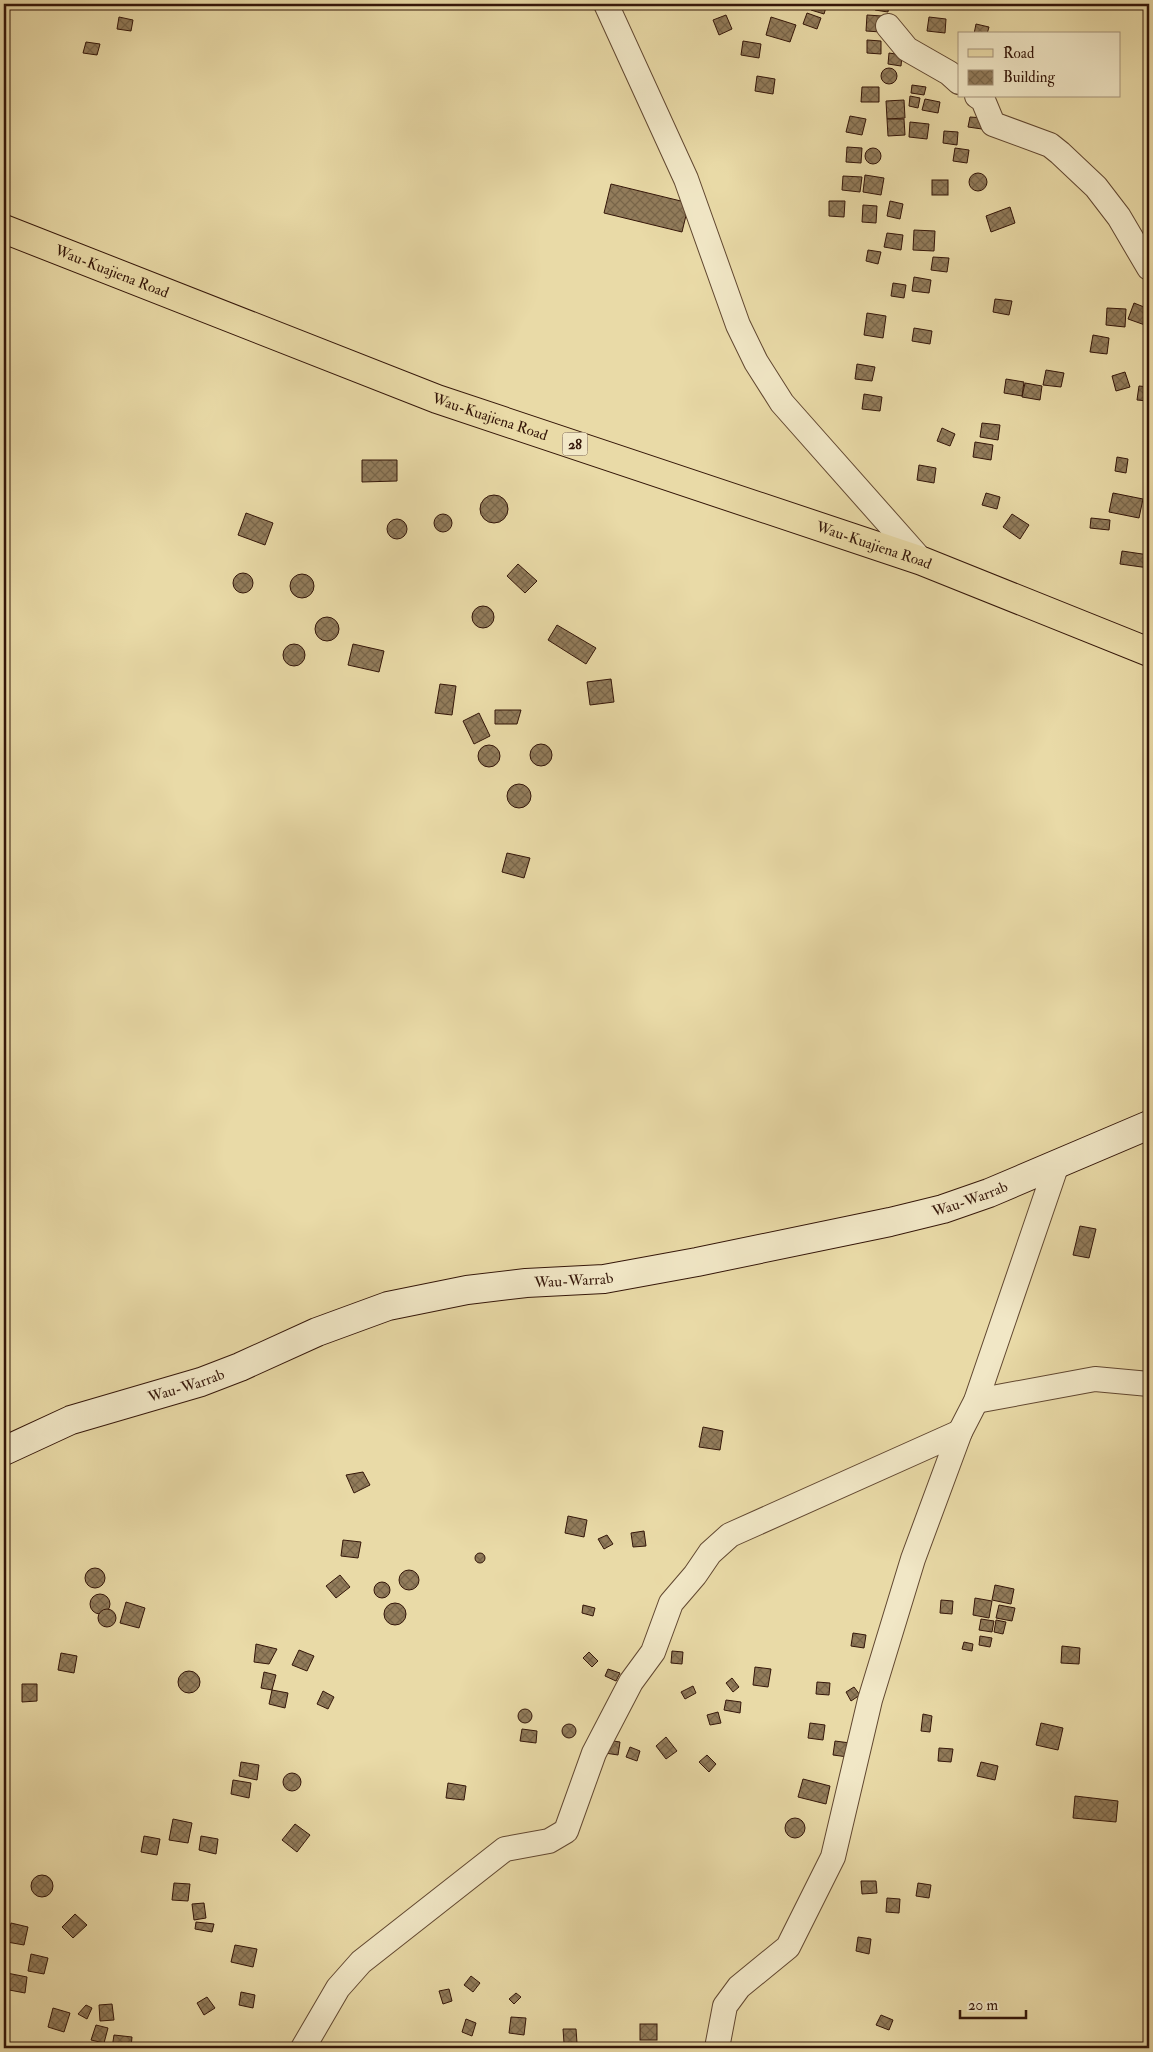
<svg xmlns="http://www.w3.org/2000/svg" width="1153" height="2052" font-family="'IM FELL Double Pica',serif">
  <style>
    .building { fill: url(#building-cross-hatch); stroke: #341609 }
    .lines { fill: none; stroke-linecap: round; stroke-linejoin: round }
    .street-casing { stroke: #614730; stroke-width: 26 }
    .secondary-casing { stroke: #341609; stroke-width: 30 }
    .primary-casing { stroke: #341609; stroke-width: 30 }
    .street { stroke: #f1e7c6; stroke-width: 24 }
    .secondary { stroke: #f1e7c6; stroke-width: 28 }
    .primary { stroke: #e9daa7; stroke-width: 28 }
    .labels { text-anchor: middle; dominant-baseline: central; stroke-width: 4; stroke-linejoin: round; paint-order: stroke }
    .shield { fill: #f1e7c6; stroke: #6d5542; stroke-width: 1 }
    .shield-label { font-size: 14px; font-weight: bold; fill: #341609 }
    .street-label { font-size: 15px; fill: #341609; stroke: #f1e7c6 }
  </style>
  <defs>
    <pattern id="building-cross-hatch" width="8" height="8" patternUnits="userSpaceOnUse" patternTransform="scale(1.25)"><rect width="8" height="8" fill="#927c5b"/><path d="M0 0l8 8M0 8l8-8" fill="none" stroke="#786549"/></pattern>
  </defs>
  <rect width="100%" height="100%" fill="#e9daa7"/>
  <filter id="stains"><feTurbulence type="fractalNoise" baseFrequency=".004" numOctaves="4"/><feColorMatrix values="0 0 0 0 .2 0 0 0 0 .09 0 0 0 0 .02 0 0 0 .5 -.17"/></filter>
  <radialGradient id="worn" r=".72"><stop offset=".6" stop-color="#630" stop-opacity="0"/><stop offset="1" stop-color="#630" stop-opacity=".3"/></radialGradient>
  <g class="building">
    <polygon points="812,4 827,4 824,14 811,10"/>
    <polygon points="876,4 889,4 888,12 875,10"/>
    <polygon points="807,13 821,18 817,29 803,24"/>
    <polygon points="726,15 732,29 719,35 713,20"/>
    <polygon points="867,15 882,16 881,32 866,31"/>
    <polygon points="119,17 133,20 131,31 117,29"/>
    <polygon points="771,17 796,25 790,42 766,35"/>
    <polygon points="929,17 946,19 945,33 927,31"/>
    <polygon points="976,24 989,27 987,34 974,34"/>
    <polygon points="867,40 881,41 881,54 867,53"/>
    <polygon points="743,41 761,44 759,58 741,55"/>
    <polygon points="86,42 100,44 97,55 83,53"/>
    <polygon points="889,53 902,55 901,66 888,64"/>
    <circle cx="889" cy="76" r="8"/>
    <polygon points="757,76 775,79 773,94 755,91"/>
    <polygon points="912,85 926,87 924,95 911,93"/>
    <polygon points="862,87 879,87 879,102 861,102"/>
    <polygon points="910,96 920,98 918,108 909,106"/>
    <polygon points="925,99 940,102 938,113 922,110"/>
    <polygon points="904,100 905,118 887,119 886,101"/>
    <polygon points="850,116 866,119 862,135 846,132"/>
    <polygon points="970,117 984,118 982,129 968,127"/>
    <polygon points="887,119 904,119 905,135 888,136"/>
    <polygon points="910,122 929,124 927,139 909,137"/>
    <polygon points="944,131 958,132 957,145 943,143"/>
    <polygon points="847,147 862,148 861,163 846,162"/>
    <circle cx="873" cy="156" r="8"/>
    <polygon points="955,148 969,150 967,163 953,161"/>
    <circle cx="978" cy="182" r="9"/>
    <polygon points="865,175 884,178 881,195 863,192"/>
    <polygon points="843,176 862,177 860,192 842,190"/>
    <rect x="932" y="180" width="16" height="15"/>
    <polygon points="611,184 689,203 682,232 604,213"/>
    <polygon points="829,201 845,201 844,217 829,216"/>
    <polygon points="890,201 903,204 900,219 887,216"/>
    <polygon points="863,205 877,206 876,223 862,222"/>
    <polygon points="1010,207 1015,223 991,232 986,216"/>
    <polygon points="914,230 935,231 934,251 913,250"/>
    <polygon points="887,233 903,235 901,250 884,247"/>
    <polygon points="868,250 881,252 878,264 866,261"/>
    <polygon points="933,257 949,258 947,272 931,270"/>
    <polygon points="914,277 931,280 929,293 912,291"/>
    <polygon points="893,283 906,285 904,298 891,296"/>
    <polygon points="995,299 1012,301 1009,315 993,312"/>
    <polygon points="1134,303 1149,309 1149,315 1145,325 1128,319"/>
    <polygon points="1107,308 1126,309 1125,327 1106,325"/>
    <polygon points="867,313 886,316 883,338 864,335"/>
    <polygon points="914,328 932,331 930,344 912,341"/>
    <polygon points="1093,335 1109,338 1107,354 1090,352"/>
    <polygon points="857,364 875,367 872,381 855,379"/>
    <polygon points="1046,370 1064,373 1061,387 1043,385"/>
    <polygon points="1125,372 1130,387 1116,391 1112,376"/>
    <polygon points="1006,379 1024,382 1022,396 1004,393"/>
    <polygon points="1025,383 1042,386 1040,400 1022,397"/>
    <polygon points="1139,386 1149,387 1149,401 1137,400"/>
    <polygon points="864,394 882,397 880,411 862,409"/>
    <polygon points="982,423 1000,425 998,440 980,437"/>
    <polygon points="942,428 955,434 950,446 937,441"/>
    <polygon points="975,442 993,445 991,460 973,457"/>
    <polygon points="1117,457 1128,459 1126,473 1115,471"/>
    <polygon points="362,460 397,460 397,481 362,482"/>
    <polygon points="919,465 936,468 934,483 917,480"/>
    <polygon points="986,493 1000,497 997,509 982,505"/>
    <polygon points="1113,493 1143,499 1139,518 1109,512"/>
    <circle cx="494" cy="509" r="14"/>
    <polygon points="246,513 273,523 265,545 238,535"/>
    <circle cx="443" cy="523" r="9"/>
    <polygon points="1012,514 1029,525 1020,539 1003,527"/>
    <polygon points="1091,518 1110,520 1109,530 1090,528"/>
    <circle cx="397" cy="529" r="10"/>
    <polygon points="1122,551 1149,555 1149,568 1120,564"/>
    <polygon points="518,564 537,581 525,593 507,576"/>
    <circle cx="243" cy="583" r="10"/>
    <circle cx="302" cy="586" r="12"/>
    <circle cx="483" cy="617" r="11"/>
    <circle cx="327" cy="629" r="12"/>
    <polygon points="557,625 596,648 586,664 548,640"/>
    <polygon points="353,644 384,651 379,672 348,665"/>
    <circle cx="294" cy="655" r="11"/>
    <polygon points="611,679 614,702 590,705 587,682"/>
    <polygon points="440,684 456,686 452,715 435,713"/>
    <polygon points="495,710 521,710 517,724 495,724"/>
    <polygon points="479,713 490,736 474,744 463,721"/>
    <circle cx="541" cy="755" r="11"/>
    <circle cx="489" cy="756" r="11"/>
    <circle cx="519" cy="796" r="12"/>
    <polygon points="507,853 530,858 524,878 502,872"/>
    <polygon points="1080,1226 1096,1229 1089,1258 1073,1255"/>
    <polygon points="703,1427 723,1431 720,1450 699,1447"/>
    <polygon points="363,1472 370,1485 354,1493 346,1475"/>
    <polygon points="568,1516 587,1520 584,1537 565,1533"/>
    <polygon points="644,1531 646,1546 633,1547 631,1533"/>
    <polygon points="607,1535 613,1544 604,1549 598,1539"/>
    <polygon points="343,1540 361,1542 358,1558 341,1556"/>
    <circle cx="480" cy="1558" r="5"/>
    <circle cx="95" cy="1578" r="10"/>
    <circle cx="409" cy="1580" r="10"/>
    <polygon points="340,1575 350,1587 336,1598 326,1586"/>
    <circle cx="382" cy="1590" r="8"/>
    <polygon points="995,1585 1014,1589 1011,1604 992,1600"/>
    <circle cx="100" cy="1604" r="10"/>
    <polygon points="975,1598 992,1601 989,1618 973,1615"/>
    <polygon points="941,1600 953,1601 952,1614 940,1613"/>
    <polygon points="126,1602 145,1608 139,1628 120,1623"/>
    <circle cx="395" cy="1614" r="11"/>
    <polygon points="583,1605 595,1608 593,1616 582,1613"/>
    <polygon points="999,1605 1015,1608 1012,1621 996,1618"/>
    <circle cx="107" cy="1618" r="9"/>
    <polygon points="981,1619 994,1621 992,1632 979,1630"/>
    <polygon points="996,1620 1006,1622 1003,1634 994,1632"/>
    <polygon points="853,1633 866,1635 864,1648 851,1646"/>
    <polygon points="980,1636 992,1638 990,1647 979,1645"/>
    <polygon points="964,1642 973,1644 972,1651 962,1649"/>
    <polygon points="256,1644 277,1649 269,1664 254,1662"/>
    <polygon points="1062,1646 1080,1648 1079,1664 1061,1663"/>
    <polygon points="299,1650 314,1656 307,1671 292,1665"/>
    <polygon points="672,1651 683,1652 682,1664 671,1663"/>
    <polygon points="589,1652 598,1661 592,1667 583,1658"/>
    <polygon points="61,1653 77,1656 74,1673 58,1670"/>
    <polygon points="755,1667 771,1669 768,1687 753,1685"/>
    <polygon points="608,1669 620,1673 616,1681 605,1676"/>
    <circle cx="189" cy="1682" r="11"/>
    <polygon points="264,1672 276,1675 272,1690 261,1688"/>
    <polygon points="732,1678 739,1687 733,1692 726,1683"/>
    <polygon points="817,1682 830,1683 829,1695 816,1694"/>
    <polygon points="22,1684 37,1684 37,1701 22,1702"/>
    <polygon points="693,1686 696,1693 685,1699 681,1692"/>
    <polygon points="854,1687 860,1695 851,1701 846,1692"/>
    <polygon points="272,1690 288,1693 285,1708 269,1704"/>
    <polygon points="323,1691 334,1697 328,1709 317,1704"/>
    <polygon points="726,1700 741,1702 740,1713 724,1710"/>
    <circle cx="525" cy="1716" r="7"/>
    <polygon points="718,1712 721,1723 710,1725 707,1715"/>
    <polygon points="923,1714 932,1716 930,1732 921,1731"/>
    <polygon points="810,1723 825,1725 823,1740 808,1738"/>
    <polygon points="1041,1723 1063,1728 1058,1750 1036,1745"/>
    <circle cx="569" cy="1731" r="7"/>
    <polygon points="522,1729 537,1731 536,1743 520,1741"/>
    <polygon points="666,1737 677,1751 666,1759 656,1746"/>
    <polygon points="607,1740 620,1742 618,1755 605,1753"/>
    <polygon points="835,1741 850,1743 848,1757 833,1755"/>
    <polygon points="630,1747 640,1751 637,1761 626,1757"/>
    <polygon points="939,1748 953,1749 951,1762 938,1761"/>
    <polygon points="707,1755 716,1764 709,1772 699,1762"/>
    <polygon points="241,1762 259,1765 257,1780 239,1776"/>
    <polygon points="981,1762 998,1766 995,1780 977,1776"/>
    <circle cx="292" cy="1782" r="9"/>
    <polygon points="803,1779 830,1786 826,1804 798,1797"/>
    <polygon points="233,1780 251,1783 249,1798 231,1794"/>
    <polygon points="448,1783 466,1786 464,1800 446,1798"/>
    <polygon points="1075,1796 1118,1801 1116,1822 1073,1818"/>
    <circle cx="795" cy="1828" r="10"/>
    <polygon points="173,1819 192,1823 188,1843 169,1840"/>
    <polygon points="295,1824 310,1835 297,1852 282,1840"/>
    <polygon points="144,1836 160,1839 157,1855 141,1852"/>
    <polygon points="201,1836 218,1839 216,1854 199,1850"/>
    <circle cx="42" cy="1886" r="11"/>
    <polygon points="861,1881 876,1881 877,1893 862,1894"/>
    <polygon points="174,1883 190,1884 188,1901 172,1900"/>
    <polygon points="918,1883 931,1885 929,1898 916,1896"/>
    <polygon points="887,1898 900,1899 899,1913 886,1912"/>
    <polygon points="204,1903 206,1918 194,1920 192,1904"/>
    <polygon points="75,1914 87,1925 73,1938 62,1927"/>
    <polygon points="196,1922 214,1924 212,1932 195,1929"/>
    <polygon points="11,1923 28,1927 24,1945 7,1942"/>
    <polygon points="858,1937 871,1939 869,1954 856,1951"/>
    <polygon points="235,1945 257,1949 253,1967 231,1962"/>
    <polygon points="31,1954 48,1958 44,1974 28,1971"/>
    <polygon points="7,1973 27,1977 25,1993 4,1989"/>
    <polygon points="471,1976 480,1983 473,1992 464,1985"/>
    <polygon points="449,1989 452,2001 443,2004 439,1991"/>
    <polygon points="241,1992 255,1995 253,2008 239,2005"/>
    <polygon points="516,1993 521,1997 514,2004 509,1999"/>
    <polygon points="207,1997 215,2008 204,2015 197,2003"/>
    <polygon points="112,2004 114,2020 100,2021 99,2005"/>
    <polygon points="86,2005 92,2008 87,2019 78,2014"/>
    <polygon points="53,2008 70,2013 64,2032 48,2027"/>
    <polygon points="881,2015 893,2020 889,2030 876,2025"/>
    <polygon points="511,2017 526,2018 524,2035 509,2033"/>
    <polygon points="466,2019 476,2023 472,2036 462,2032"/>
    <rect x="640" y="2024" width="17" height="16"/>
    <polygon points="96,2025 108,2028 104,2043 91,2040"/>
    <polygon points="563,2029 576,2029 577,2043 564,2043"/>
    <polygon points="114,2035 132,2037 131,2048 112,2048"/>
    <polygon points="470,2043 481,2047 480,2048 468,2048"/>
  </g>
  <g class="lines">
    <defs>
      <g id="street">
        <polyline points="606,4 686,179 738,325 756,362 782,403 922,561"/>
        <polyline points="888,26 907,49 949,73 959,82"/>
        <polyline points="977,96 983,100 993,124 1050,145 1060,153 1096,187 1119,217 1149,268"/>
        <polyline points="976,1401 1095,1379 1149,1384"/>
        <polyline points="303,2048 338,1988 361,1962 505,1849 549,1841 566,1831 594,1753 631,1682 653,1652 671,1603 695,1575 710,1553 730,1535 960,1432"/>
        <polyline points="717,2048 725,2006 739,1987 788,1947 833,1857 870,1700 913,1559 960,1432 976,1401 1057,1164"/>
      </g>
      <g id="secondary">
        <path id="s1" d="M4,1451L71,1420L201,1382L240,1367L317,1332L388,1306L467,1290L526,1283L604,1279L697,1262L890,1222L943,1209L989,1193L1149,1125"/>
      </g>
      <g id="primary">
        <path id="s2" d="M4,229L437,399L922,561L1149,652"/>
      </g>
    </defs>
    <use href="#street" class="street-casing"/>
    <use href="#secondary" class="secondary-casing"/>
    <use href="#primary" class="primary-casing"/>
    <use href="#street" class="street"/>
    <use href="#secondary" class="secondary"/>
    <use href="#primary" class="primary"/>
  </g>
  <g class="labels">
    <rect class="shield" x="562.5" y="432.5" width="25" height="23" rx="4"/>
    <g class="shield-label">
      <text x="575" y="444">28</text>
    </g>
    <g class="street-label">
      <text stroke="none"><textPath href="#s2" startOffset="116">Wau-Kuajiena Road</textPath></text>
      <text stroke="none"><textPath href="#s2" startOffset="521">Wau-Kuajiena Road</textPath></text>
      <text stroke="none"><textPath href="#s2" startOffset="926">Wau-Kuajiena Road</textPath></text>
      <text stroke="none"><textPath href="#s1" startOffset="1004">Wau-Warrab</textPath></text>
      <text stroke="none"><textPath href="#s1" startOffset="599">Wau-Warrab</textPath></text>
      <text stroke="none"><textPath href="#s1" startOffset="194">Wau-Warrab</textPath></text>
    </g>
  </g>
  <rect width="1153" height="2052" fill="none" stroke="#e9daa7" stroke-width="20"/>
  <rect x="5" y="5" width="1143" height="2042" fill="none" stroke="#341609" stroke-width="2.5"/>
  <rect x="10" y="10" width="1133" height="2032" fill="none" stroke="#341609"/>
  <rect x="958" y="32" width="162" height="65" fill="#f1e7c6" stroke="#a5937a"/>
  <rect x="968" y="49" width="25" height="8" fill="#e9daa7" stroke="#a5937a"/>
  <text x="1003" y="58" font-size="15" fill="#341609">Road</text>
  <rect x="968" y="70" width="25" height="15" fill="url(#building-cross-hatch)" stroke="#a5937a"/>
  <text x="1003" y="82" font-size="15" fill="#341609">Building</text>
  <path d="M960 2010v8h66v-8" fill="none" stroke="#341609" stroke-width="2.5"/>
  <text x="968" y="2010" font-size="15" fill="#341609" stroke="#f1e7c6" stroke-width="4" paint-order="stroke">20 m</text>
  <rect width="100%" height="100%" filter="url(#stains)"/>
  <rect width="100%" height="100%" fill="url(#worn)"/>
</svg>
